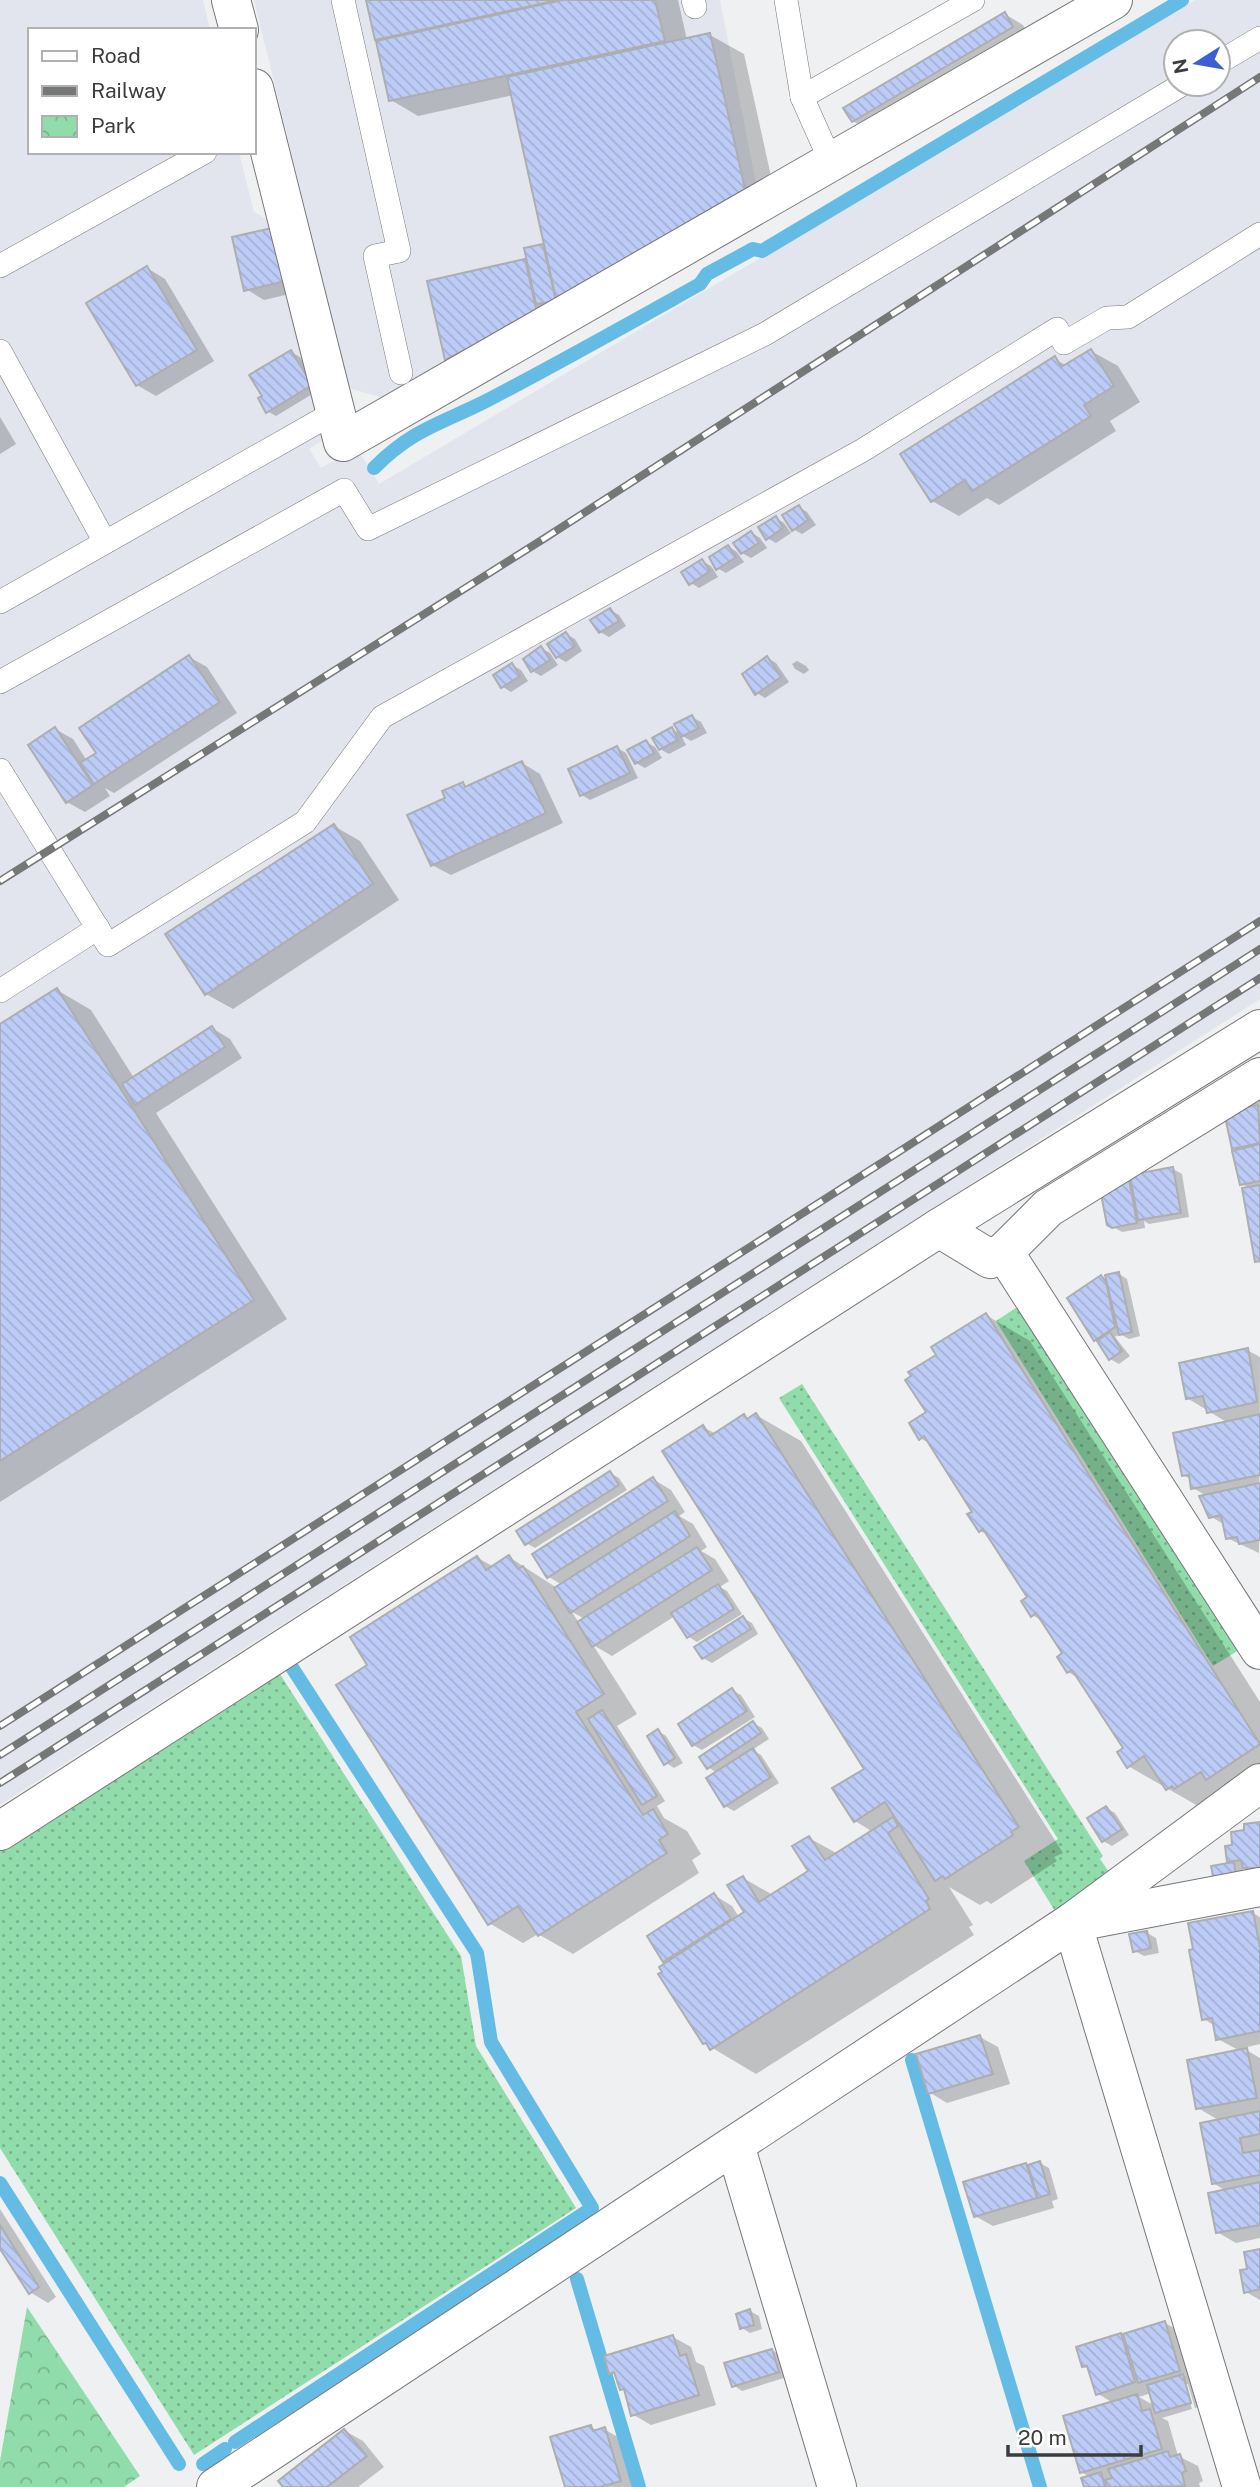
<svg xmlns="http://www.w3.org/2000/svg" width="1260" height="2487" font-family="'Public Sans',sans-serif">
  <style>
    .built { fill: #e2e5ee; fill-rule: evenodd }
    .grass { fill: url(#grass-dots) }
    .park { fill: url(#park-crowns) }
    .shadow { fill: #0003; fill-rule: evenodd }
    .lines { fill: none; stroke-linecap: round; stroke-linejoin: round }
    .stream { stroke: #64bce5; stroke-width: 14 }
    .building { fill: url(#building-back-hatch); stroke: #adaeb0; stroke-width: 2 }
    .service-casing { stroke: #777779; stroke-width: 24 }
    .minor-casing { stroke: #777779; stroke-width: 40 }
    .service { stroke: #fff; stroke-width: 23 }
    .minor { stroke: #fff; stroke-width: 38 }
    .rail-casing { stroke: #767777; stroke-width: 8 }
    .rail { stroke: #fff; stroke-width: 5; stroke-dasharray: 16; stroke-linecap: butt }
  </style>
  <defs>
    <pattern id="grass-dots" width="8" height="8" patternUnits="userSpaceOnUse" patternTransform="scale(1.75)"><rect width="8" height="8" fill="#91dcab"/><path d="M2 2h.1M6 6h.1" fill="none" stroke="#78b48c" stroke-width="1.8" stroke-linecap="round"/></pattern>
    <pattern id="park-crowns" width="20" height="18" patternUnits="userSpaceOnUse" patternTransform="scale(1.75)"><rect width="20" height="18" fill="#91dcab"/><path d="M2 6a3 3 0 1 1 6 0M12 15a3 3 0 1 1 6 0" fill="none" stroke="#78b48c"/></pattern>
    <pattern id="building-back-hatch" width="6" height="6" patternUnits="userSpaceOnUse" patternTransform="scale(1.75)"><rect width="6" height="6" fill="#bdccf7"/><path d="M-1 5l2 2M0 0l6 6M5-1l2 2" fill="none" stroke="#a3b0d5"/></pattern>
  </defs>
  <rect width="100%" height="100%" fill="#eff0f2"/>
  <g class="built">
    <path d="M0,0H203L210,30H30V152H239L254,212L280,227L329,436L309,449L321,468L357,448L379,484L1195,0H1260V999L0,1805ZM1176,42H1218V84H1176Z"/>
    <polygon points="254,0 720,0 758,194 393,401 349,388"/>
  </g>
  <g class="grass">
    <polygon points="1022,1304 1239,1650 1213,1666 996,1321"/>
    <polygon points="802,1384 1103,1856 1100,1859 1111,1875 1055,1911 1024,1861 1058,1839 779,1398"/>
    <polygon points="278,1671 461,1956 476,2046 576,2208 194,2455 0,2148 0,1849"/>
  </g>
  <polygon class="park" points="27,2307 140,2476 124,2487 0,2487 0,2461"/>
  <g class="shadow">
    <polygon points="369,0 678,0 687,40 710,35 744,54 778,208 465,369 447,359 525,261 529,263 543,245 547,248 513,95 418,116 391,100"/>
    <polygon points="1005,14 1023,25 1030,37 871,132 853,121"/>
    <polygon points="272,230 302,291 264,300 246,289"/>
    <polygon points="147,268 165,279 214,361 156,396 137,385 88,303"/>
    <polygon points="1091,351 1118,366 1140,402 1110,421 1116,431 999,505 987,498 959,516 932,501 1055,359 1067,366"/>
    <polygon points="291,352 300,357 319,390 276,416 267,411"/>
    <polygon points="0,417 16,444 0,454"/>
    <polygon points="799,507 807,512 816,525 802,534 793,529"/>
    <polygon points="776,518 784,523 791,533 776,543 767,538"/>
    <polygon points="752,533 760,538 767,548 751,558 742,553"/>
    <polygon points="729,547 737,552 744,562 726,573 717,568"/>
    <polygon points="702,561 711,566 718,577 699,588 691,583"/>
    <polygon points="610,610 619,615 626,626 609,637 600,632"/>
    <polygon points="566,634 575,639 582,651 566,662 557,657"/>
    <polygon points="541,648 550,653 558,665 541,676 532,671"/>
    <polygon points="189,657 207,667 237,713 114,793 105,788 110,796 85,812 67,802 55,729 73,739 87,761 98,753"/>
    <polygon points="768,658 776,663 789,682 765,698 757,693"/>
    <polygon points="797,661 806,666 809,670 804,674 795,669 792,664"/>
    <polygon points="512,665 521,670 528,681 511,692 503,687"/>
    <polygon points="692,717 701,722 707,733 691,741 681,735 686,745 669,754 660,749 672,729 682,735"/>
    <polygon points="646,742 655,747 662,758 645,768 636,763"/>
    <polygon points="617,748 626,753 638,778 590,800 582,795"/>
    <polygon points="522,763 540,774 563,823 451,875 432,865 447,798 463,784 469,788"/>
    <polygon points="334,826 360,841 399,900 233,1009 206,994"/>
    <polygon points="57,990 91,1010 134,1078 212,1028 230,1039 242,1058 156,1113 287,1319 0,1502 0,1026"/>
    <polygon points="1260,1088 1260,1263 1257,1261 1249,1188 1242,1184 1239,1151 1234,1148 1244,1105 1255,1099 1259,1101 1256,1089"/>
    <polygon points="1173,1169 1182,1174 1189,1217 1149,1224 1144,1221 1145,1228 1122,1232 1108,1224 1103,1195 1129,1181 1133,1183"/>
    <polygon points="1119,1274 1127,1279 1140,1336 1129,1339 1120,1334 1115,1337 1130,1356 1119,1364 1110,1359 1096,1339 1101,1277 1108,1281"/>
    <polygon points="986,1315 1030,1341 1260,1702 1260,1799 1212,1814 1128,1766 1126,1749 1080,1679 1068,1672 1065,1654 1045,1622 1032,1615 1029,1598 990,1536 980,1531 975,1512 932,1445 920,1438 938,1355"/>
    <polygon points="1247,1350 1260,1357 1259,1553 1227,1538 1225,1525 1210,1516 1207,1496 1193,1488 1191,1480 1184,1475 1228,1423 1187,1398"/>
    <polygon points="756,1415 801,1441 1063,1853 1054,1857 1057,1861 991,1904 987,1901 980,1905 949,1887 973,1925 969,1927 974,1935 756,2074 704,2043 664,1961 714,1895 732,1906 739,1917 747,1912 743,1878 773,1895 811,1872 809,1838 838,1854 873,1832 855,1821 866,1769 703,1427 716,1434 744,1416 750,1419"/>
    <polygon points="610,1473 619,1478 627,1490 535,1548 526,1543"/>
    <path d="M653,1479L671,1490L685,1512L679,1516L693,1524L707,1547L701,1551L715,1559L729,1581L720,1587L727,1591L742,1614L697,1642L689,1637L675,1616L612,1656L593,1645L637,1714L617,1726L665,1801L657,1806L664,1818L687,1831L701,1854L692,1860L699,1873L573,1954L538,1934L523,1943L489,1923L370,1666L478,1558L494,1567L509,1557L557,1588L562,1585L549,1577ZM572,1612L585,1619L579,1623Z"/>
    <polygon points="743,1618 752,1623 758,1634 712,1663 703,1658 697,1648"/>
    <polygon points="732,1690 741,1695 755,1717 702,1750 693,1745"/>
    <polygon points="753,1723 762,1728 769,1739 752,1750 761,1755 779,1783 734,1811 725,1806 708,1779 717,1773 708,1767"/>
    <polygon points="658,1731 666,1736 683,1763 674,1768 666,1763"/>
    <polygon points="1106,1808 1115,1813 1129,1835 1112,1846 1103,1841"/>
    <polygon points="1260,1823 1260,1875 1243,1869 1244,1881 1224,1885 1234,1864 1229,1861 1234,1846"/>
    <polygon points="1253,1913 1260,1917 1260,2044 1243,2048 1260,2058 1260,2238 1236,2243 1217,2232 1226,2191 1213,2183 1220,2121 1198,2108 1240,2051 1218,2039 1215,2026 1204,2019"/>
    <polygon points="1147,1933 1156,1938 1159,1953 1144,1956 1135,1951"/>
    <polygon points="980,2037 998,2047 1010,2084 947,2103 929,2092"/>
    <polygon points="1040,2163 1049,2168 1058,2199 1052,2201 1054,2208 993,2226 975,2216 1026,2165"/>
    <polygon points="0,2209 56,2297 48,2303 30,2292 0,2246"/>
    <polygon points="1260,2251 1260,2300 1246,2292 1249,2270"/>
    <polygon points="750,2311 759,2316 762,2329 750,2333 742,2328"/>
    <path d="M1165,2323L1183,2333L1199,2407L1195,2408L1188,2384H1184L1192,2409L1162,2418L1168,2421L1178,2456L1198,2466L1203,2481L1199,2483L1200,2487H1085L1090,2477L1081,2472L1113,2403L1097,2393L1090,2370L1083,2366L1120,2335L1126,2339ZM1151,2393L1155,2406L1139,2397Z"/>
    <polygon points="673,2337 691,2347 696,2362 704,2366 716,2405 651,2425 632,2414 626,2391 621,2389 618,2377 611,2373"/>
    <polygon points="772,2350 780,2355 787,2377 742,2391 733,2385"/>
    <polygon points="591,2427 598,2431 604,2429 623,2440 637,2487 567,2487"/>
    <polygon points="345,2431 363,2441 384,2467 358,2487 285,2487"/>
  </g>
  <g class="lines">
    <g class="stream">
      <path d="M374,468C414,428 441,424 488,400C559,363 630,323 700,284L707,274L753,249L762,251L1182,0"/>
      <polyline points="912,2060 1040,2487"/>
      <polyline points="0,2183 179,2464"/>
      <polyline points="577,2279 639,2487"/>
      <polyline points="235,2442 592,2208 491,2042 477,1953 291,1666"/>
      <polyline points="203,2464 225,2449"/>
    </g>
  </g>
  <g class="building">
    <polygon points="366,0 558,0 375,40"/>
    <polygon points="563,0 655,0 665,41 389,101 376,41"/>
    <polygon points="1005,12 1013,27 852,122 843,108"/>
    <polygon points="710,33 745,189 556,299 507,77"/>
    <polygon points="272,228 285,281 244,291 232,237"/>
    <polygon points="543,244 556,301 536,304 524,248"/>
    <polygon points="525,259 537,313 445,360 427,281"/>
    <polygon points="147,266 197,350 136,386 86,303"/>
    <polygon points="1091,349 1114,386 1084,405 1091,416 972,491 965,480 931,502 900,454 1055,356 1061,367"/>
    <polygon points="291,350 312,385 266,413 258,398 262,396 249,375"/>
    <polygon points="799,505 808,520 792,531 782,515"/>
    <polygon points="776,516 783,528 766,540 758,527"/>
    <polygon points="751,531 759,543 741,554 733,543"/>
    <polygon points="728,545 736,557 716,570 709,557"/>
    <polygon points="702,559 710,571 689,585 681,572"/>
    <polygon points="610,608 619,621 599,633 590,620"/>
    <polygon points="566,632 575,646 556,658 547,644"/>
    <polygon points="541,646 550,660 531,672 523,659"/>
    <polygon points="189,655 220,702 94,784 80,763 96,753 79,728"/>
    <polygon points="767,656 781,677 755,695 742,674"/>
    <polygon points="512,663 520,676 501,688 493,675"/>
    <polygon points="692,715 699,728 681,737 674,724"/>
    <polygon points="55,727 93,785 66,803 28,745"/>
    <polygon points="672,727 678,740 659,750 652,738"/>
    <polygon points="646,740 654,753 635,764 627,750"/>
    <polygon points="617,746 630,773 580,796 568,769"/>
    <polygon points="522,761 546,813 431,866 407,815 445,798 442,791 463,782 465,787"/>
    <polygon points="334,824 373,884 205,995 165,934"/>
    <polygon points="57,988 254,1300 0,1461 0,1024"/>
    <polygon points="212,1026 225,1047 135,1105 122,1084"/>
    <polygon points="1258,1105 1260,1143 1232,1149 1224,1112"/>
    <polygon points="1260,1144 1260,1181 1240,1185 1232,1151"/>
    <polygon points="1173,1167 1181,1213 1138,1220 1130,1175"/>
    <polygon points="1129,1179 1137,1223 1112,1228 1107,1225 1101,1194"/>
    <polygon points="1260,1185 1260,1261 1255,1262 1242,1188"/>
    <polygon points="1119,1272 1132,1332 1119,1335 1105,1275"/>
    <polygon points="1101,1275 1106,1282 1115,1327 1094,1341 1067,1298"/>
    <polygon points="986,1313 1260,1744 1206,1780 1201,1772 1174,1789 1172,1786 1166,1790 1144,1756 1127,1768 1117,1752 1123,1748 1072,1670 1067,1673 1057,1657 1062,1653 1036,1613 1031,1617 1021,1601 1027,1597 983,1529 979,1532 967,1514 972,1512 924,1436 919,1440 909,1423 926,1412 905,1380 911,1376 908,1372 936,1355 931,1347"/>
    <polygon points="1110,1332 1122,1351 1109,1360 1097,1341"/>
    <polygon points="1248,1348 1257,1402 1207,1413 1203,1396 1186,1399 1179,1363"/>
    <polygon points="756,1413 1019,1827 1011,1832 1013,1835 945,1879 943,1876 935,1881 885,1802 854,1822 832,1788 864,1769 662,1451 703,1425 710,1436 744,1414 747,1419"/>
    <polygon points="1260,1414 1260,1475 1191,1489 1189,1475 1182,1476 1173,1433"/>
    <polygon points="610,1471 619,1485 525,1545 516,1531"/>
    <polygon points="653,1477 668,1501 547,1578 532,1554"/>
    <polygon points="1260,1483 1260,1540 1239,1544 1237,1537 1226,1539 1221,1515 1209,1518 1199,1496"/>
    <polygon points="675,1511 690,1536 570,1613 554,1588"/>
    <polygon points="697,1547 712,1570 592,1647 577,1622"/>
    <polygon points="509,1555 518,1569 523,1566 604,1694 576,1712 643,1815 653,1809 668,1834 659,1840 667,1853 538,1936 518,1906 488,1925 336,1685 367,1665 350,1637 477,1556 486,1570"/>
    <polygon points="718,1584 734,1609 687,1638 671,1613"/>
    <polygon points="743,1616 751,1629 702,1659 694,1647"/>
    <polygon points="732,1688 747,1711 692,1746 678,1724"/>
    <polygon points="602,1710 657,1796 642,1805 588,1719"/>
    <polygon points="753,1721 761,1733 707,1769 699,1757"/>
    <polygon points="658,1729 675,1758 664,1765 647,1736"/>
    <polygon points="753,1748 771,1777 724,1807 706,1778"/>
    <polygon points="1106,1806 1122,1829 1102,1842 1087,1818"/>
    <polygon points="893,1817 898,1826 888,1833 929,1899 926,1901 930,1909 710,2050 706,2043 703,2044 658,1974 662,1972 659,1967 744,1912 727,1885 743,1876 759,1902 808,1871 792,1846 809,1836 825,1860"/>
    <polygon points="1260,1822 1260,1868 1243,1868 1241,1860 1227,1862 1225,1846 1232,1845 1231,1832 1244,1830 1244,1824"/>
    <polygon points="1234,1862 1236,1877 1214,1881 1211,1866"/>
    <polygon points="714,1893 731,1919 663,1962 647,1936"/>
    <polygon points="1253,1911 1260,1948 1260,2031 1216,2040 1212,2018 1202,2020 1189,1950 1193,1949 1188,1923"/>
    <polygon points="1147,1931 1151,1948 1133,1952 1129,1934"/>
    <polygon points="980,2035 993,2074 928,2094 916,2054"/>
    <polygon points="1247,2048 1257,2098 1196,2109 1187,2060"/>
    <polygon points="1260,2111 1260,2134 1240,2138 1243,2153 1260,2150 1260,2175 1212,2184 1200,2123"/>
    <polygon points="1040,2161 1050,2194 1038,2198 1028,2165"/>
    <polygon points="1026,2163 1037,2198 974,2217 963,2182"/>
    <polygon points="1260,2182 1260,2225 1216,2233 1208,2193"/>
    <polygon points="0,2225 39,2287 29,2294 0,2249"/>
    <polygon points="1260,2249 1260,2289 1244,2293 1240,2270 1247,2269 1244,2252"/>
    <polygon points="750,2309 754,2325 740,2329 736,2314"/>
    <polygon points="1165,2321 1180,2371 1138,2383 1123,2334"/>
    <polygon points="1121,2333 1135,2382 1096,2395 1087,2366 1082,2367 1076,2347"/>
    <polygon points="673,2335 680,2356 686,2354 699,2395 631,2416 624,2389 620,2390 614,2372 609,2374 604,2356"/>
    <polygon points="772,2349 779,2372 732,2387 724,2363"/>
    <polygon points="1183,2374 1191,2403 1155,2413 1147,2385"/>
    <polygon points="1137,2394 1142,2411 1150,2409 1162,2449 1080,2473 1063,2416"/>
    <polygon points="591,2425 593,2431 605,2427 621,2481 600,2487 565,2487 550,2437"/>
    <polygon points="344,2429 367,2456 327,2487 283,2487 278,2481"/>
    <polygon points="1168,2451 1170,2457 1180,2454 1186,2471 1182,2473 1185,2486 1107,2487 1105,2480 1112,2478 1108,2469"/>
    <polygon points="1101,2472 1105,2487 1084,2487 1081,2478"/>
  </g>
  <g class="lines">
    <defs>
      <g id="service">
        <polyline points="343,0 399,251 375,256 401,373"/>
        <polyline points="693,0 695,7"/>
        <polyline points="786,0 802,97 831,162"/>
        <polyline points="1218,63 1260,38"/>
        <polyline points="802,97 973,0"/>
        <polyline points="0,266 205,152"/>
        <polyline points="0,351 105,542"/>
        <polyline points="0,602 335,412"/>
        <polyline points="0,682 344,490 368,529 765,334 1183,84"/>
        <polyline points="0,770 108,945 305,822 382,717 863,450 1057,329 1064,343 1107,318 1128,317 1260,234"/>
        <polyline points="0,991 98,928"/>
      </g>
      <g id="minor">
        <polyline points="231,0 239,30"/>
        <polyline points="254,88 343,442 1113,0"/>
        <polyline points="1260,1077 1048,1208 1004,1252 1260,1650"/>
        <polyline points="939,1228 1260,1029"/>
        <polyline points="0,1831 939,1228 990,1259 1004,1252"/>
        <polyline points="1081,1921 1260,1887"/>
        <polyline points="1072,1922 1242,2487"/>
        <polyline points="735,2145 837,2487"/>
        <polyline points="216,2487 1072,1922 1260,1783"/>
      </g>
    </defs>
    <use href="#service" class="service-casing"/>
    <use href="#minor" class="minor-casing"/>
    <use href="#service" class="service"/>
    <use href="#minor" class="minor"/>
    <defs>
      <g id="rail">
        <polyline points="0,881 545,538 1260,77"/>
        <polyline points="0,1726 1260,921"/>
        <polyline points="0,1755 1260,949"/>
        <polyline points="0,1783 1260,978"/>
      </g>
    </defs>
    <use href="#rail" class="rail-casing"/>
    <use href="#rail" class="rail"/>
  </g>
  <rect x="28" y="28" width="228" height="126" fill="#ffffff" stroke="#b1b1b1" stroke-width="2"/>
  <rect x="42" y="51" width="35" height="10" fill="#ffffff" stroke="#b1b1b1" stroke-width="2"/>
  <text x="91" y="63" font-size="21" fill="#3b3c3c">Road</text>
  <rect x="42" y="86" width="35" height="10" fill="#767777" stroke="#b1b1b1" stroke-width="2"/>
  <text x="91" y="98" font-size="21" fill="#3b3c3c">Railway</text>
  <rect x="42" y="116" width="35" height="21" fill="url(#park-crowns)" stroke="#b1b1b1" stroke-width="2"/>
  <text x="91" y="133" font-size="21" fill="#3b3c3c">Park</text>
  <g transform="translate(1197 63) rotate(259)"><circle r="33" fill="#ffffff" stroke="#b1b1b1" stroke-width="2"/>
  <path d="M0-5L12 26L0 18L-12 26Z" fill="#3d60d1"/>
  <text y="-10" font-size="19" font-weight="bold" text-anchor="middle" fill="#3b3c3c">N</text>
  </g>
  <path d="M1008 2445v10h133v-10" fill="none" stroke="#3b3c3c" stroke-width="3.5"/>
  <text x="1018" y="2445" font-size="21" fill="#3b3c3c" stroke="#ffffff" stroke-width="5" paint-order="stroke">20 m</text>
</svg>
